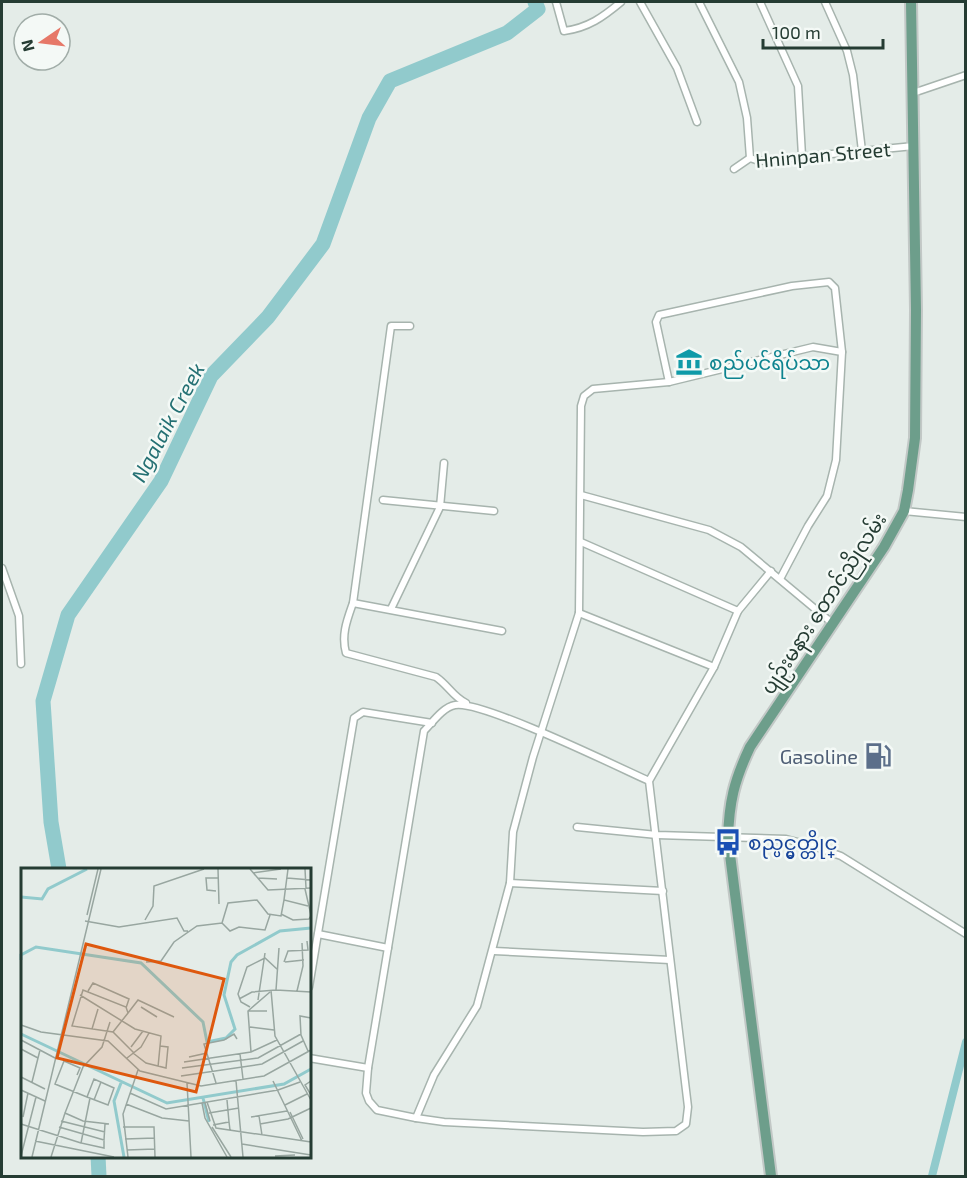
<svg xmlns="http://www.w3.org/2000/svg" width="967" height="1178" font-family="'Exo 2','Noto Sans Myanmar',sans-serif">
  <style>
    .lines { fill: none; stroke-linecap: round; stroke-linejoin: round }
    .canal { stroke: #91cacc; stroke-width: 8 }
    .river { stroke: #91cacc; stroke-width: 15 }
    .minor-casing { stroke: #a7b4ae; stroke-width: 9 }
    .primary-casing { stroke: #c2c8c6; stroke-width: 14 }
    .minor { stroke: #fff; stroke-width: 6 }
    .primary { stroke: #6d9e8b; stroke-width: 10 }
    .labels { text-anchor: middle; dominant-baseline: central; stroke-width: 5; stroke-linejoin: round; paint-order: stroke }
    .street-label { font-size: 20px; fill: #253c33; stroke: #f4f9f6 }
    .culture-label { font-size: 20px; fill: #0d838f; stroke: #f4f9f6; text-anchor: start }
    .service-label { font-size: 20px; fill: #4e5e75; stroke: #f4f9f6; text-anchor: end }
    .transit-label { font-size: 20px; fill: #164399; stroke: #f4f9f6; text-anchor: start }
    .water-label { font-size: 21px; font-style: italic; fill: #247073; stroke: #f4f9f6 }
    .inset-river { fill: none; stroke: #91cacc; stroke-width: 3 }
    .inset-road { fill: none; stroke: #98a6a0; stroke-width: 1.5 }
    .view { fill: #de580e; fill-opacity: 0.15; stroke: #de580e; stroke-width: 3 }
    .inset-edge { fill: none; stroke: #253c33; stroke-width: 3 }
  </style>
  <rect width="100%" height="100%" fill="#e4ece8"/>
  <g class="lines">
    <polyline class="canal" points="932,1176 966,1042"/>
    <g class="river">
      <polyline points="59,869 51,822 43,701 68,615 161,481 211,376 268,317 323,244 369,118 390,81 507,33 538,9 535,2"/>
      <polyline points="98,1156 99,1176"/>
    </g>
    <defs>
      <g id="minor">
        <path d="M556,2L564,31C588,28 603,17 621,2"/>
        <polyline points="640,2 677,68 697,122"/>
        <polyline points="699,2 739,82 747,118 750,158"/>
        <polyline points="760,2 798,86 802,156"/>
        <polyline points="825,2 847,51 853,75 862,151"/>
        <polyline points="913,93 966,75"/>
        <polyline points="734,169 750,158 759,161 914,146"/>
        <path d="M410,326H391L353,603C347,620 341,635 346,653L436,677C448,685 453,697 466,703"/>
        <polyline points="669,382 656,322 659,315 792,286 829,282 835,288 842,352 836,460 827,496 808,526 780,579"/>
        <polyline points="581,495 709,530 741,547 832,623"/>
        <polyline points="383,500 494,511"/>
        <polyline points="904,511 966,517"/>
        <polyline points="581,542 738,611"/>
        <polyline points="2,568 19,616 21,664"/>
        <polyline points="353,603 502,631"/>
        <polyline points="391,609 440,507 444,463"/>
        <polyline points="579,613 714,667"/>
        <path d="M649,781C616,766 481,700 455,705C443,707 432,723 424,731L368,1068L366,1093L369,1101L377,1110L416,1118L444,1122L643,1132L676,1131L686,1124L688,1107L649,781L714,667L738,611L771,571"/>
        <polyline points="577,827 657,835 786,839 813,846 841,856 966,934"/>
        <polyline points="510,883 663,891"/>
        <polyline points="318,934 388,948"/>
        <polyline points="494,951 670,960"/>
        <polyline points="309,987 354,718 363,712 432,723"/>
        <polyline points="309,1058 368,1068"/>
        <polyline points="416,1118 434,1075 477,1006 510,883 513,832 533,757 579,613 581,406 584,396 593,389 669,382 813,347 842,352"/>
      </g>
      <path id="primary" d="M771,1176L728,839C729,802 734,781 750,747L884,547L904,511L908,490L915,438L916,310L911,2"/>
    </defs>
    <use href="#minor" class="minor-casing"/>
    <use href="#primary" class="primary-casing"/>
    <use href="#minor" class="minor"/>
    <use href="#primary" class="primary"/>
  </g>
  <defs>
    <symbol id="museum-bare" viewBox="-9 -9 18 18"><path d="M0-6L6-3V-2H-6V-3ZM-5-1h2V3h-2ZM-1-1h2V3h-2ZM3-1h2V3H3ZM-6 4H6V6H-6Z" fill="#0f9aa8" stroke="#f4f9f6" stroke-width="2.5" paint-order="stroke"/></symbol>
    <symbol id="fuel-bare" viewBox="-9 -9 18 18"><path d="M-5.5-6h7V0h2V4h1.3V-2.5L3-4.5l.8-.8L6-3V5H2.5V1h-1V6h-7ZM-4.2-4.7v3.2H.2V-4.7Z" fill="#5c6f8a" stroke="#f4f9f6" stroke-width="2.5" paint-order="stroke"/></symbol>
    <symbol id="bus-bare" viewBox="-9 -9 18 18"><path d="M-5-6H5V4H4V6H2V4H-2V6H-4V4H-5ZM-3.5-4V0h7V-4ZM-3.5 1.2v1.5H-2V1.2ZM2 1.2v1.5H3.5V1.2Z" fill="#1a4fb4" stroke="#f4f9f6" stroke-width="2.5" paint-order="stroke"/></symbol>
  </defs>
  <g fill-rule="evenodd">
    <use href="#museum-bare" x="670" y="343" width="38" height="38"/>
    <use href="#fuel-bare" x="859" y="737" width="38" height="38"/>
    <use href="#bus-bare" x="709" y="823" width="38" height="38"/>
  </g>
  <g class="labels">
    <g class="street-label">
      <text transform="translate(823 154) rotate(-5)">Hninpan Street</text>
      <text transform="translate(823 603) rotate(-57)">ပျဉ်းမနား တောင်ညိုလမ်း</text>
    </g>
    <g class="culture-label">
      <text x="709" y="362">စည်ပင်ရိပ်သာ</text>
    </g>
    <g class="service-label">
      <text x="858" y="756">Gasoline</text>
    </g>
    <g class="transit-label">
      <text x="748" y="842">စည္ပင္မွတ္တိုင္</text>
    </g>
    <g class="water-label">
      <text transform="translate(167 422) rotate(-62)">Ngalaik Creek</text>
    </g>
  </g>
  <g transform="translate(21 868)">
    <rect width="290" height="290" fill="#e4ece8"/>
    <path class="inset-river" d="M0,29L21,31L27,21L66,1M0,92V87L15,79L120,95L182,154L186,174L205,170L214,161L203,127L210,94L216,87L259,63L290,60M0,166L146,235L263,216L290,201M100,215L93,233L103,289M182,230L188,254"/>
    <path class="inset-road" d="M197,1L198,36M229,1L247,22L290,20M267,1L263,32L287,38M284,1L285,20M232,5L260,1M237,10L256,11M266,10L290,12M284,21L290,47M195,23L186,22L185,10H197M260,46L272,52L288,51L290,48M66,47L77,1M124,52L132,38L133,18L183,1M64,53L98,59L156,50L163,63H167M201,55L207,35L236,32L247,46L260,48L263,32M125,94L140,93L153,74L176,58L201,55L209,63L218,59L244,62L249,47M263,94L267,83L287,82L286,73M264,94L283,92M250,122L254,168L290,232M255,122L258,80M67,123L72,115L108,131L105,140M276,123L282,98L281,75M59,127L114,161L140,168L137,199M218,131L231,124L255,122L290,124M237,132L244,85M120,139L136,149M229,139L220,134L217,126L226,99L244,90L257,102M227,143H246M107,145L117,132L153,149M0,157L20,164L87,173L119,203L180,218L243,208L290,182M229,159L253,162M71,161L77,141M92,164L107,145L105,139L62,122L51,158L92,164L113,185M0,172L34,190M110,179L122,163M0,181L17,190M287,183L280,167L279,148L290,150M230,184L227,143L249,124M112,185L125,195L145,200L147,179L139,178M219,186L222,211M168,189L186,185M106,190L120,179L128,165M163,194L230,184L256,172M161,200L237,190L280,166M56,207L59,200L43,193L34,216L66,229L87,237L93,220L73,211L66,229M160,208L241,196L282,173M0,209L24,221M215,213L222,289M252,213L281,273M290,213L284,217L290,227M11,214L19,182M166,215L170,289M195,215L183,176L203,172L213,166L216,171M0,222L24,233M109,225L145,241L257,222L279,214M69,230L60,275L83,280V272M73,232L80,214M206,232L208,254M186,234L195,260L290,274M181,235L184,250L206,289M184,235L189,253M105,236L141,250L168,253M264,237L286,226M269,244L282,271M188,245L218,240M238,248L241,267M2,249L7,225M230,249L266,243M40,253L84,264M0,256L60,275M88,256L62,253L44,245L62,199L81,179L89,154M239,256L267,251L290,240M192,257L208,254L209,262M38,259L83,272L84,256M102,259H133L134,289M191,259L210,289M104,271L134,270M14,273L93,289M221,276L290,287M106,282L134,281M0,288L15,229M254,288L274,287M11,289L80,1M30,289L44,245M107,289L102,246L117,202"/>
    <path class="view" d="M65,76L203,111L175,224L36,190Z"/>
    <rect width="290" height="290" class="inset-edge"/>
  </g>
  <rect width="967" height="1178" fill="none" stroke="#253c33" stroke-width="6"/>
  <g transform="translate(42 42) rotate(256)"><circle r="28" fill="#f4f9f6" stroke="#a1ada8" stroke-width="1.5"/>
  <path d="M0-4.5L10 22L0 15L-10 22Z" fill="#e67868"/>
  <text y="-9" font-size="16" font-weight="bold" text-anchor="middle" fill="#253c33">N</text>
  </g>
  <path d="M763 39v9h120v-9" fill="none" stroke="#253c33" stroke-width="3"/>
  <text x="772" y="39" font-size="18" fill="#253c33" stroke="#f4f9f6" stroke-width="4.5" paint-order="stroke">100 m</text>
</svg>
